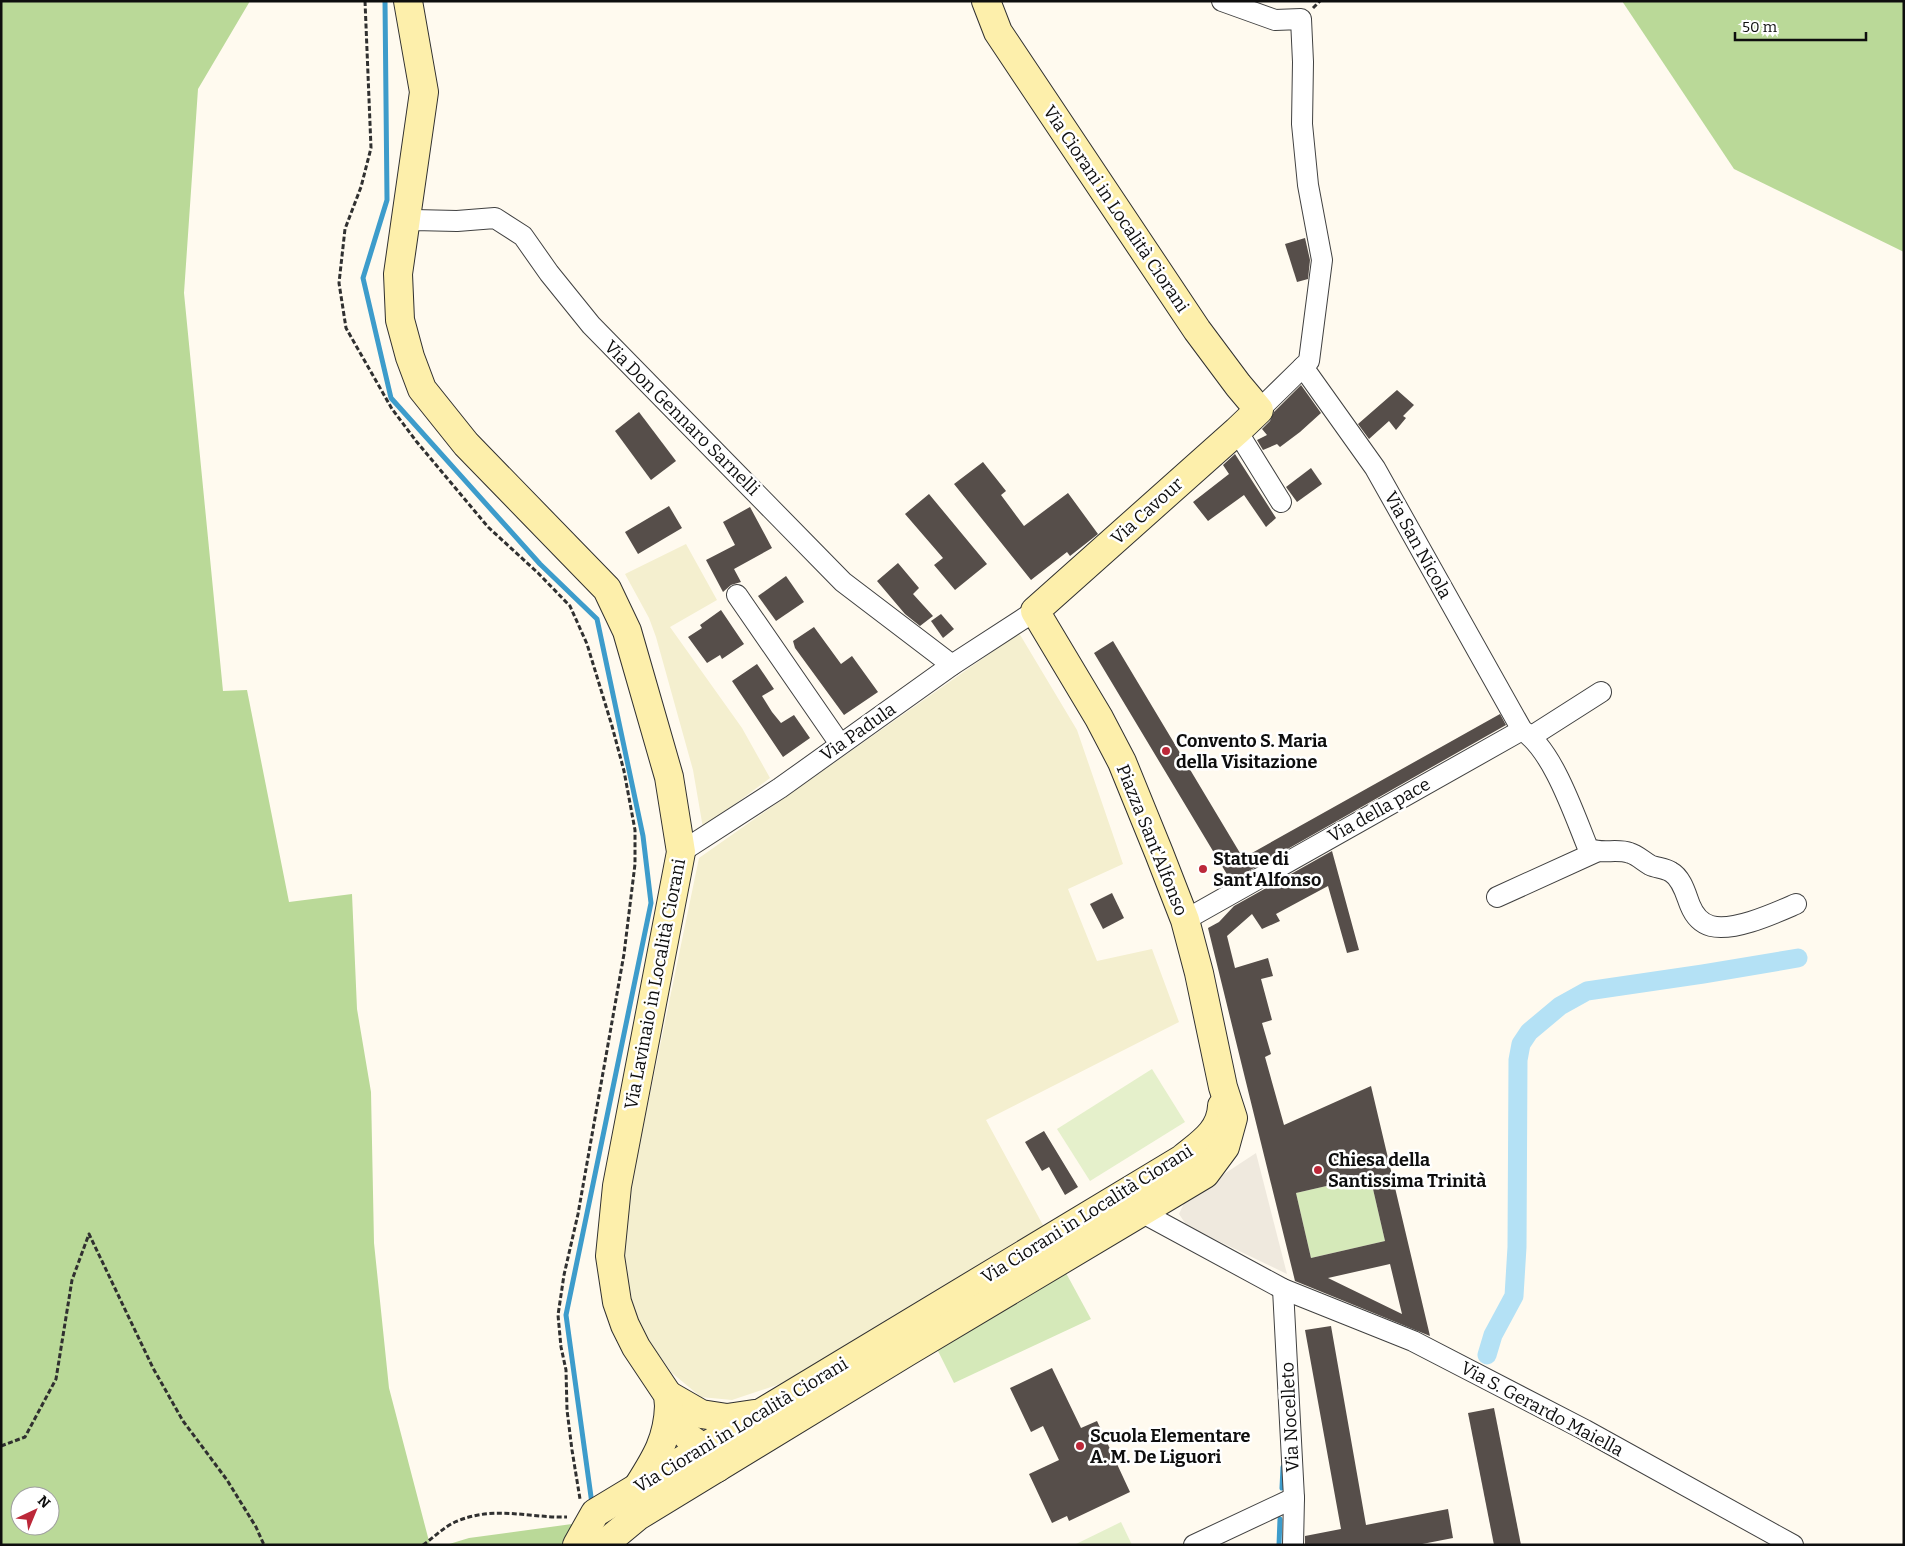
<svg xmlns="http://www.w3.org/2000/svg" width="1905" height="1546" font-family="Bitter,serif">
  <style>
    .farmland { fill: #f4efcf }
    .green { fill: #d5e9b9 }
    .forest { fill: #bad998; fill-rule: evenodd }
    .pitch { fill: #e5f0cb }
    .plaza { fill: #efe9de }
    .lines { fill: none; stroke-linecap: round; stroke-linejoin: round }
    .stream { stroke: #3d9ccb; stroke-width: 5 }
    .canal { stroke: #b4e1f5; stroke-width: 19 }
    .building { fill: #564e4a; fill-rule: evenodd }
    .street-casing { stroke: #414141; stroke-width: 22 }
    .secondary-casing { stroke: #303030; stroke-width: 30 }
    .path { stroke: #303030; stroke-width: 3; stroke-dasharray: 5 2.5; stroke-linecap: butt }
    .street { stroke: #fff; stroke-width: 20 }
    .secondary { stroke: #fdefab; stroke-width: 28 }
    .poi-dot { fill: #bc2839; stroke: #fff; stroke-width: 2 }
    .labels { text-anchor: middle; dominant-baseline: central; stroke-width: 5; stroke-linejoin: round; paint-order: stroke }
    .street-label { font-size: 18px; fill: #0e0e0e; stroke: #fff }
    .poi-label { font-size: 18px; font-weight: bold; fill: #0e0e0e; stroke: #fff; text-anchor: start }
  </style>
  <rect width="100%" height="100%" fill="#fffaef"/>
  <g class="farmland">
    <polygon points="686,544 717,600 670,627 742,728 770,778 703,828 693,770 656,637 649,618 625,574"/>
    <polygon points="1019,633 1077,730 1123,864 1068,889 1097,961 1152,949 1179,1022 986,1120 1044,1227 795,1379 732,1400 701,1397 672,1373 643,1332 630,1299 624,1250 626,1210 699,858"/>
  </g>
  <g class="green">
    <polygon points="1370,1176 1385,1241 1311,1258 1296,1193"/>
    <polygon points="1066,1273 1091,1319 954,1383 937,1349"/>
  </g>
  <g class="forest">
    <path d="M1,1H250L198,89L184,293L223,691L247,690L289,902L352,894L357,1009L371,1092L374,1243L389,1388L430,1545H1ZM20,1496H50V1526H20Z"/>
    <polygon points="1622,1 1904,1 1904,252 1734,169"/>
    <polygon points="572,1524 593,1545 446,1545 469,1538"/>
  </g>
  <g class="pitch">
    <polygon points="1152,1069 1185,1122 1090,1181 1057,1129"/>
    <polygon points="1121,1522 1132,1545 1074,1545"/>
  </g>
  <polygon class="plaza" points="1256,1153 1287,1274 1187,1226 1179,1214 1186,1199"/>
  <g class="lines">
    <g class="stream">
      <polyline points="385,1 387,200 363,278 391,398 540,564 597,619 643,836 651,903 566,1315 592,1504"/>
      <polyline points="1282,1488 1283,1467"/>
      <polyline points="1279,1545 1280,1519"/>
    </g>
    <polyline class="canal" points="1487,1355 1493,1335 1514,1296 1517,1247 1518,1060 1521,1044 1529,1032 1560,1006 1587,991 1703,974 1798,958"/>
  </g>
  <g class="building">
    <polygon points="1305,238 1310,260 1308,279 1297,282 1285,244"/>
    <polygon points="1301,385 1321,413 1300,432 1280,447 1277,444 1263,450 1257,440 1267,435 1262,429 1270,421 1274,412"/>
    <polygon points="1397,390 1414,405 1403,416 1406,418 1396,430 1389,421 1369,439 1358,424"/>
    <polygon points="639,412 676,461 651,480 615,431"/>
    <polygon points="1235,454 1276,518 1266,527 1244,495 1208,521 1193,502 1229,474 1223,465"/>
    <polygon points="983,462 1006,491 1001,495 1024,526 1068,493 1098,534 1070,556 1067,552 1031,580 954,484"/>
    <polygon points="1311,468 1322,484 1297,502 1286,487"/>
    <polygon points="929,494 987,564 955,590 934,565 943,558 905,514"/>
    <polygon points="669,506 682,528 638,554 625,532"/>
    <polygon points="750,507 772,548 734,569 741,582 731,585 723,592 706,560 735,545 723,522"/>
    <polygon points="898,563 919,588 913,594 933,616 920,626 905,614 877,581"/>
    <polygon points="786,576 804,602 776,621 758,596"/>
    <polygon points="721,610 744,644 722,659 720,655 707,663 688,637 702,628 700,625"/>
    <polygon points="941,614 954,629 943,638 931,621"/>
    <polygon points="814,627 841,664 852,656 878,692 844,715 795,648 793,641"/>
    <polygon points="1113,641 1243,858 1500,714 1506,725 1231,881 1094,653"/>
    <polygon points="757,664 774,689 762,696 772,712 781,723 794,715 810,738 783,757 732,681"/>
    <path d="M1332,851L1359,950L1347,953L1328,886L1276,914L1280,921L1262,929L1252,914L1227,936L1235,968L1268,958L1273,976L1261,979L1272,1020L1262,1023L1271,1054L1265,1057L1284,1125L1371,1086L1430,1336L1295,1281L1208,928L1219,922L1234,906ZM1370,1176L1385,1241L1311,1258L1296,1193ZM1390,1264L1402,1314L1328,1278Z"/>
    <polygon points="1112,893 1124,918 1103,929 1090,904"/>
    <polygon points="1044,1131 1078,1187 1065,1195 1049,1167 1042,1171 1025,1142"/>
    <polygon points="1331,1326 1366,1525 1448,1509 1453,1538 1417,1545 1305,1545 1305,1536 1341,1529 1305,1330"/>
    <polygon points="1052,1368 1081,1428 1097,1421 1130,1492 1069,1521 1067,1516 1052,1523 1029,1474 1059,1460 1043,1426 1031,1432 1010,1388"/>
    <polygon points="1494,1408 1521,1545 1494,1545 1468,1413"/>
  </g>
  <g class="lines">
    <defs>
      <g id="street">
        <polyline points="1222,1 1275,20 1301,19 1303,62 1302,124 1308,185 1322,260 1309,361 1259,410"/>
        <polyline points="404,225 414,220 457,221 495,218 523,236 549,273 591,325 843,582 952,665"/>
        <path d="M1303,367L1375,468L1522,730C1553,750 1574,814 1588,848C1601,855 1616,848 1630,853C1637,855 1643,861 1650,865C1656,868 1665,868 1671,872C1682,878 1686,895 1690,905C1694,915 1700,923 1711,926C1734,932 1775,913 1796,904"/>
        <polyline points="1237,431 1281,502"/>
        <polyline points="737,595 840,744"/>
        <polyline points="1532,736 1601,692"/>
        <polyline points="681,852 780,788 952,665 1035,611"/>
        <polyline points="1497,897 1596,852"/>
        <polyline points="1185,920 1522,730"/>
        <polyline points="1136,1203 1141,1212 1283,1289 1413,1341 1585,1430 1793,1545"/>
        <polyline points="1283,1289 1294,1498 1293,1545"/>
        <polyline points="1194,1545 1294,1498"/>
      </g>
      <g id="secondary">
        <polyline points="408,1 424,92 398,274 400,320 410,357 422,389 466,444 607,589 627,631 669,777 681,852 617,1186 610,1256 617,1302 625,1325 636,1347 668,1395 669,1406 679,1426 689,1438 703,1448 717,1468"/>
        <polyline points="668,1395 701,1414 727,1418 754,1414"/>
        <path d="M639,1485C656,1458 668,1439 669,1406"/>
        <path d="M577,1545L595,1513L1182,1159C1200,1144 1221,1132 1222,1106"/>
        <polyline points="603,1545 638,1516 907,1352 1205,1174 1225,1147 1233,1118 1223,1087 1199,973 1185,920 1159,853 1122,762 1099,718 1035,611 1237,431 1259,410 1238,385 1197,330 998,32 986,1"/>
      </g>
    </defs>
    <use href="#street" class="street-casing"/>
    <use href="#secondary" class="secondary-casing"/>
    <g class="path">
      <polyline points="365,1 371,148 361,187 345,229 339,283 346,328 392,409 416,441 488,527 538,573 570,606 587,644 612,726 624,771 635,830 635,864 624,954 578,1214 564,1275 558,1315 561,1347 566,1370 567,1410 572,1450 580,1499"/>
      <polyline points="1313,8 1320,1"/>
      <polyline points="1,1446 25,1437 56,1379 72,1280 89,1234 153,1368 183,1421 227,1480 256,1527 264,1545"/>
      <path d="M423,1545C433,1538 444,1527 455,1522C494,1505 527,1518 567,1517"/>
    </g>
    <use href="#street" class="street"/>
    <use href="#secondary" class="secondary"/>
  </g>
  <g class="poi-dot">
    <circle cx="1166" cy="751" r="5"/>
    <circle cx="1203" cy="869" r="5"/>
    <circle cx="1318" cy="1170" r="5"/>
    <circle cx="1080" cy="1446" r="5"/>
  </g>
  <g class="labels">
    <g class="street-label">
      <text transform="translate(1116 209) rotate(56)">Via Ciorani in Località Ciorani</text>
      <text transform="translate(682 418) rotate(45)">Via Don Gennaro Sarnelli</text>
      <text transform="translate(1147 511) rotate(-42)">Via Cavour</text>
      <text transform="translate(1418 545) rotate(61)">Via San Nicola</text>
      <text transform="translate(858 732) rotate(-35)">Via Padula</text>
      <text transform="translate(1379 810) rotate(-29)">Via della pace</text>
      <text transform="translate(1152 840) rotate(68)">Piazza Sant'Alfonso</text>
      <text transform="translate(655 984) rotate(-79)">Via Lavinaio in Località Ciorani</text>
      <text transform="translate(1087 1214) rotate(-32)">Via Ciorani in Località Ciorani</text>
      <text transform="translate(1542 1409) rotate(28)">Via S. Gerardo Maiella</text>
      <text transform="translate(1290 1417) rotate(-93)">Via Nocelleto</text>
      <text transform="translate(741 1425) rotate(-31)">Via Ciorani in Località Ciorani</text>
    </g>
    <g class="poi-label">
      <text x="1176" y="741">Convento S. Maria<tspan x="1176" dy="21">della Visitazione</tspan></text>
      <text x="1213" y="859">Statue di<tspan x="1213" dy="21">Sant'Alfonso</tspan></text>
      <text x="1328" y="1160">Chiesa della<tspan x="1328" dy="21">Santissima Trinità</tspan></text>
      <text x="1090" y="1436">Scuola Elementare<tspan x="1090" dy="21">A. M. De Liguori</tspan></text>
    </g>
  </g>
  <rect width="1905" height="1546" fill="none" stroke="#0e0e0e" stroke-width="5"/>
  <g transform="translate(35 1511) rotate(44)"><circle r="24" fill="#ffffff" stroke="#9f9f9f"/>
  <path d="M0-4L9 19L0 12L-9 19Z" fill="#bc2839"/>
  <text y="-8" font-size="14" font-weight="bold" text-anchor="middle" fill="#0e0e0e">N</text>
  </g>
  <path d="M1735 32v8h131v-8" fill="none" stroke="#0e0e0e" stroke-width="2.5"/>
  <text x="1742" y="32" font-size="15" fill="#0e0e0e" stroke="#ffffff" stroke-width="4" paint-order="stroke">50 m</text>
</svg>
